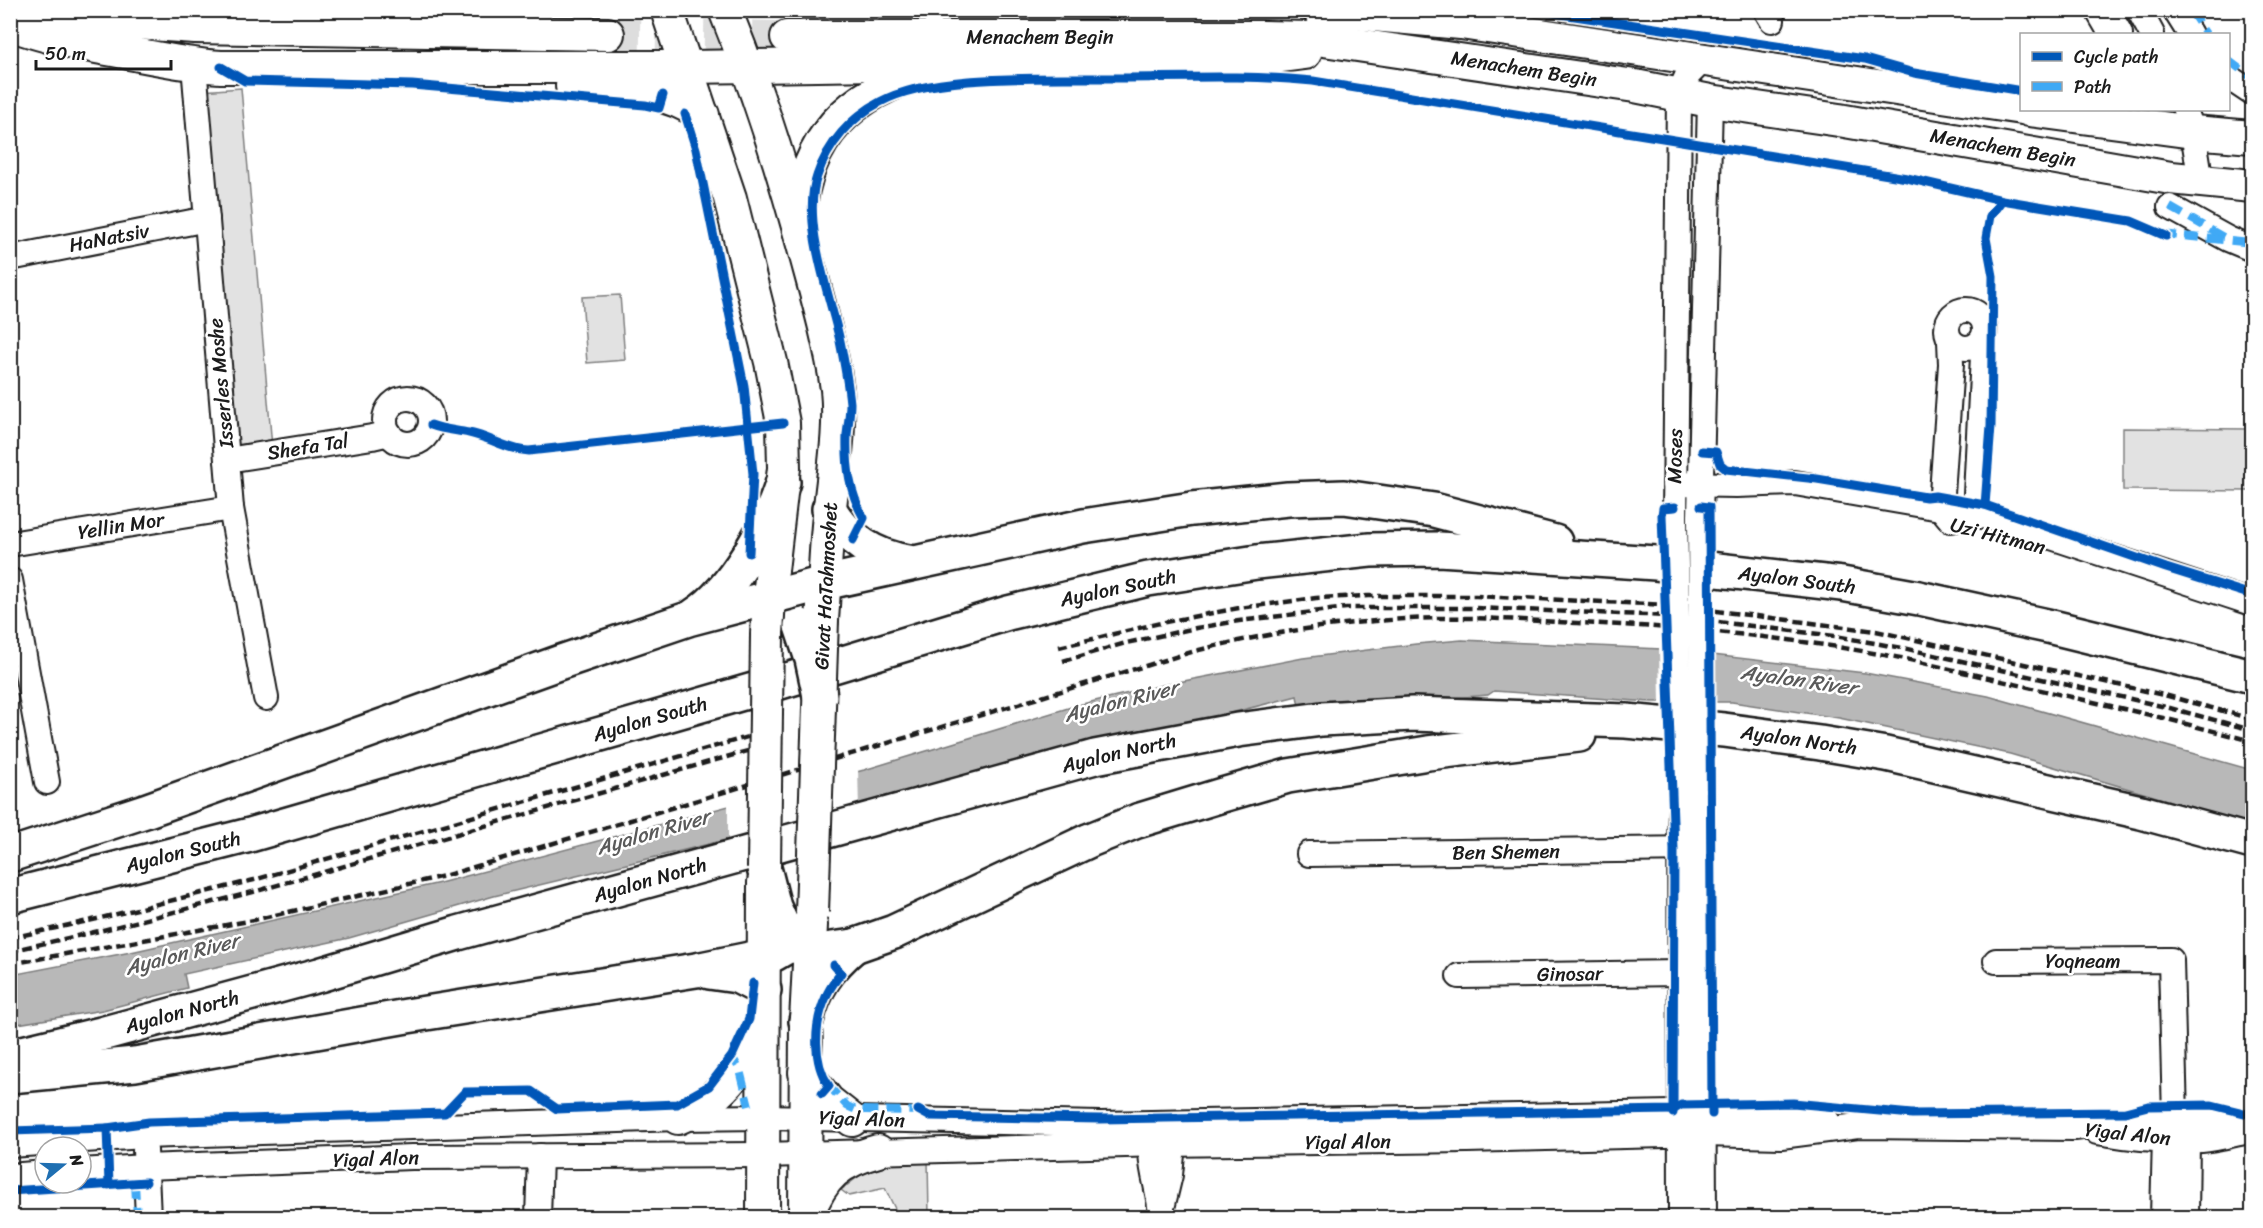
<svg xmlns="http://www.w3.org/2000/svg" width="2263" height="1228" font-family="Sriracha,sans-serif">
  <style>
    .green { fill: #e2e2e2; stroke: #7f7f7f; stroke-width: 1.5 }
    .water { fill: #b8b8b8; stroke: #7a7a7a; stroke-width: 1.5 }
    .pier { fill: #fff }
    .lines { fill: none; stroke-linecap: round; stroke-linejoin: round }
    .major-tunnel { stroke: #ddd; stroke-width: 32; stroke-dasharray: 32 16; stroke-linecap: butt }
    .minor-casing { stroke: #1c1c1c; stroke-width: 28 }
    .major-casing { stroke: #1c1c1c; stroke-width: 36 }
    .highway-casing { stroke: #1c1c1c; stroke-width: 38 }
    .minor { stroke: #fff; stroke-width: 24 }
    .major { stroke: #fff; stroke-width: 32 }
    .highway { stroke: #fff; stroke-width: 33 }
    .rail { stroke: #1c1c1c; stroke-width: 4.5; stroke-dasharray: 9 4.5; stroke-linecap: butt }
    .minor-bridge-casing { stroke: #1c1c1c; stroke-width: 28; stroke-linecap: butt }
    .major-bridge-casing { stroke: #1c1c1c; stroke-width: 36; stroke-linecap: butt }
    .highway-bridge-casing { stroke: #1c1c1c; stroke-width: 38; stroke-linecap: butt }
    .minor-bridge { stroke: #fff; stroke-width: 24 }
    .major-bridge { stroke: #fff; stroke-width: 32 }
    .highway-bridge { stroke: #fff; stroke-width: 33 }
    .quiet { stroke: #3fa9f5; stroke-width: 8; stroke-dasharray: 15 8; stroke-linecap: butt }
    .cycleway-casing { stroke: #fff; stroke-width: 13 }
    .cycleway { stroke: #0057b8; stroke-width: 9 }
    .labels { text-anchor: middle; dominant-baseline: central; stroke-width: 5; stroke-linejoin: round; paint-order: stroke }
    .street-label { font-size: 20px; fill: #1c1c1c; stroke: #fff }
    .water-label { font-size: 21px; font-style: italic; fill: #5a5a5a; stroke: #fff }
  </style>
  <rect width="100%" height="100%" fill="#fff"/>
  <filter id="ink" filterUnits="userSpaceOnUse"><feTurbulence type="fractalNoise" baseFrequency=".0167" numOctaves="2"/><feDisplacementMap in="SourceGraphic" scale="12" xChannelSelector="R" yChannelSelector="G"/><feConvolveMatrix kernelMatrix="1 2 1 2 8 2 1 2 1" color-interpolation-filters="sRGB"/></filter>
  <g filter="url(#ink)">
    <g class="green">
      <polygon points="241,88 272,447 233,451 202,91"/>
      <polygon points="620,295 625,360 587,363 582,297"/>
      <polygon points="2123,428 2252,429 2252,491 2123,490"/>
      <polygon points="928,1160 929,1217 899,1217 885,1188 849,1196 841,1190 877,1162"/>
    </g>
    <polygon class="water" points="1462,640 1662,649 1865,673 1988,696 2252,770 2252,825 2010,754 1839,718 1732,702 1651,702 1494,691 1488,695 1300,711 1297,696 904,797 494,896 349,938 184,974 187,988 103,1010 11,1025 11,975 131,952 440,883 864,770 1078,705 1163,685 1303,658 1416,644"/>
    <g class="pier">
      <polygon points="1659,646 1715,651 1715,705 1660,705"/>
      <polygon points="858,768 859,811 728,842 728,803"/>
    </g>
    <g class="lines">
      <polyline class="major-tunnel" points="608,34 787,37"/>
      <defs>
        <g id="minor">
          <polyline points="1766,10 1772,20"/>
          <polyline points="2139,10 2152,34"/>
          <polyline points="2175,10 2190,34"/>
          <polyline points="194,65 231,508 266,698"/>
          <polyline points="2228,77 2252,93"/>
          <polyline points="2185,110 2193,132 2201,182"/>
          <polyline points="2170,207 2228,239 2252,249"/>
          <polyline points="10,258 207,219"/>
          <circle cx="1966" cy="329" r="19"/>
          <polyline points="1950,341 1951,364 1941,508 1951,520"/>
          <circle cx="408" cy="421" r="23"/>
          <polyline points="227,460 372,437 389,433"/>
          <polyline points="1675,484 1736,485 1795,483 1975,514 2012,524 2252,603"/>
          <polyline points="1975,514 1984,336"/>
          <polyline points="1675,518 1679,94 1687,76 1703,60"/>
          <polyline points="1700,518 1710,101"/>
          <polyline points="10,544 231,508"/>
          <polyline points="10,580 47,782"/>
          <polyline points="1680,769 1681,1218"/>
          <polyline points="1702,769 1704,1218"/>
          <polyline points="1309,854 1696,849"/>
          <polyline points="1996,961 2171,960 2175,1118 2169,1125 2165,1136 2163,1218"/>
          <polyline points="1459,976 1681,973"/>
          <polyline points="2183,1127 2187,1140 2186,1218"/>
          <path d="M1156,1129C1143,1158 1161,1188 1161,1218"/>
          <path d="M2097,1132C2132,1138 2166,1142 2202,1140C2216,1139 2230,1135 2244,1132"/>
          <polyline points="10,1145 144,1136 678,1118 764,1117 1100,1124 1673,1113 1777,1114 1828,1122"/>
          <polyline points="145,1150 148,1218"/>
          <polyline points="81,1171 145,1167 412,1157 764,1155 1161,1144 1467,1140 1704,1134 1781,1136 1858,1126 2074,1128 2152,1118 2201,1120 2252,1127"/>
          <polyline points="10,1176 45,1173"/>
          <polyline points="1163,1204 1170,1175 1173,1144"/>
          <polyline points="538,1218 540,1156"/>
        </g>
        <g id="major">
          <polyline points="667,10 730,198 771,362 783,423 784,468 769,596 767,635"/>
          <path d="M725,10C758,91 784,173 806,256C818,300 831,345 837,389C841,428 834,468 830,507C825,545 825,583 822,620"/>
          <polyline points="1319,10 1461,23 2022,108"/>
          <polyline points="2102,10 2116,34"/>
          <polyline points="33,16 195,27 608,34"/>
          <path d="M10,24C47,38 85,45 124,52C156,58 188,65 221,67H687L1003,62L1242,61L1305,53"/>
          <polyline points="787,37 1261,37 1310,38 1635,86 1710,101 1839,120 2171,178 2252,186"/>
          <path d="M572,86C620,89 662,87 703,115"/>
          <polyline points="2029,110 2193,132 2252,137"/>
          <path d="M799,216C806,137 851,92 927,72"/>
          <polyline points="805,1072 828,1101 852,1120"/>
          <path d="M678,1118C718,1102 745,1068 761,1029"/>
          <path d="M808,1214C822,1176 840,1161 878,1151"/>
          <polyline points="763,1218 764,882"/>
          <polyline points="805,1218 806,1021 811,925"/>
        </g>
        <g id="highway">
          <path d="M829,509C849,540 873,557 909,562"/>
          <path d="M695,615C733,591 770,524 783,482"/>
          <polyline points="10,855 145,811 561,662 688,619 824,583 1083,526 1192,509 1288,499 1344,497 1434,510 1555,542"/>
          <polyline points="764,868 774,907 784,929 796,946 809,952 854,946 894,932 1090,840 1137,821 1219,796 1288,776 1428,753 1579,735"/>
          <polyline points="10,896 250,835 774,684 1008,613 1148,579 1257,562 1370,550 1439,549 1656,563 1842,584 1919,598 2052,627 2252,676"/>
          <polyline points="709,972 737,976 764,990"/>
          <path d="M806,1021C814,988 828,968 854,946"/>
          <polyline points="10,1056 101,1034 319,975 458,933 1095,757 1238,730 1322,719 1412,714 1626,721 1724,730 1820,743 1886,754 2141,812 2252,842"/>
          <polyline points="10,1076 135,1064 407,1016 696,970 774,954 793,943 807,927"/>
        </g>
      </defs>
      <use href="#minor" class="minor-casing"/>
      <use href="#major" class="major-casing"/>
      <use href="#highway" class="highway-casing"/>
      <use href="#minor" class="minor"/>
      <use href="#major" class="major"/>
      <use href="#highway" class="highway"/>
      <g class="rail">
        <polyline points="1059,647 1160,623 1239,608 1316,598 1368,596 1476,596 1669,605 1876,631 2168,696 2252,719"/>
        <polyline points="1063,661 1126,643 1196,628 1239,621 1346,608 1476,608 1668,616 1835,636 1908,649 2166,707 2252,730"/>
        <polyline points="10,938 97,919 254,880 751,736"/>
        <polyline points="10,951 99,931 257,891 751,750"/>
        <path d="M10,964L254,920L444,876L1195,651C1274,631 1359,619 1441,618C1487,617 1532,621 1577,623C1688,627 1798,638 1906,659L2163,718L2252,741"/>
      </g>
      <defs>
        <g id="minor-bridge">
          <polyline points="1675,518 1680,769"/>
          <polyline points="1700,518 1702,769"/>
        </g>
        <g id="major-bridge">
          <polyline points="764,868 767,635"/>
          <polyline points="812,912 822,620"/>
        </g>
        <polyline id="highway-bridge" points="801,626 812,659 820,696"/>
      </defs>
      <use href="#minor-bridge" class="minor-bridge-casing"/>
      <use href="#major-bridge" class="major-bridge-casing"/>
      <use href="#highway-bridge" class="highway-bridge-casing"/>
      <use href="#minor-bridge" class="minor-bridge"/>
      <use href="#major-bridge" class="major-bridge"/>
      <use href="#highway-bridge" class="highway-bridge"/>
      <g class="quiet">
        <polyline points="2190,10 2206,34"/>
        <polyline points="2228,60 2252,78"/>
        <polyline points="2170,207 2225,238"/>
        <polyline points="2162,234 2252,243"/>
        <polyline points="734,1053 732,1056 740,1070 749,1106"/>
        <polyline points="827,1084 847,1106 856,1110 921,1111"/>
        <polyline points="135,1183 137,1218"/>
      </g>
      <defs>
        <g id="cycleway">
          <polyline points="1534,10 1865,59 1914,73 2022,91"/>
          <polyline points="221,67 245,81 412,85 645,105 659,108 663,95"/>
          <polyline points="685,114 696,149 744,386 753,474 749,553"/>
          <path d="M431,425C445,430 455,430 469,433C490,437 507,450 529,451L783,423"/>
          <polyline points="1702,451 1716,452 1720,464 1726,469 1817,479 1926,497 1935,496 1985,505 2166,568 2252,595"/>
          <polyline points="1985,505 1991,426 1993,276 1986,238 1990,216 2002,200"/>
          <polyline points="1701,506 1709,507 1712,1114"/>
          <path d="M853,540L864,518C849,492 846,465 847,435C848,425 850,414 850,403C848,383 844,361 840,341C830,295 801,221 817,176C827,145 851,117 880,102C932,73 1044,79 1104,78C1174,78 1243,74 1313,81L1907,178L2002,200L2131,221L2166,236"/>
          <path d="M822,1094L829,1086C812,1062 814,1023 826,997C829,988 836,980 841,973L834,965"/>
          <polyline points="918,1110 929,1116 1100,1119 1673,1110 1681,1105 1793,1103 1912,1114 2125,1112 2148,1106 2212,1105 2252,1115"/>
          <polyline points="1673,1113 1674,850 1662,515 1663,508 1675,507"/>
          <polyline points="107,1128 149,1122 445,1113 465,1092 531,1091 557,1109 677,1104 709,1086 732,1056 749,1019 753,983"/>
          <polyline points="10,1131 107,1128 109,1185"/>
          <polyline points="10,1191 146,1182"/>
        </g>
      </defs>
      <use href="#cycleway" class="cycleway-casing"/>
      <use href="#cycleway" class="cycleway"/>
    </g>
  </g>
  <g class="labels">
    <g class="street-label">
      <text x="1040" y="37">Menachem Begin</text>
      <text transform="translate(1524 69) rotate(9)">Menachem Begin</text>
      <text transform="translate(2003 148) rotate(10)">Menachem Begin</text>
      <text transform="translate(109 238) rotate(-11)">HaNatsiv</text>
      <text transform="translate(221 383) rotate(-95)">Isserles Moshe</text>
      <text transform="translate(308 447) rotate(-9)">Shefa Tal</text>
      <text transform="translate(1675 456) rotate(-89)">Moses</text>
      <text transform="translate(121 526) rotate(-9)">Yellin Mor</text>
      <text transform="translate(1998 536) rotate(14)">Uzi Hitman</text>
      <text transform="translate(1797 580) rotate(7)">Ayalon South</text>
      <text transform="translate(826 586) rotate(-87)">Givat HaTahmoshet</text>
      <text transform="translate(1118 588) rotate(-12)">Ayalon South</text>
      <text transform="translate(650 719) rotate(-16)">Ayalon South</text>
      <text transform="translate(1799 740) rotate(8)">Ayalon North</text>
      <text transform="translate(1119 753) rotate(-13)">Ayalon North</text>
      <text transform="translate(183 852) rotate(-14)">Ayalon South</text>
      <text transform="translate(1506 852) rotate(-1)">Ben Shemen</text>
      <text transform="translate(650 880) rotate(-16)">Ayalon North</text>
      <text x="2083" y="961">Yoqneam</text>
      <text transform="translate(1570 974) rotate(-1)">Ginosar</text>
      <text transform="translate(182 1012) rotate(-15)">Ayalon North</text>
      <text transform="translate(862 1119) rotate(2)">Yigal Alon</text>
      <text transform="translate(2128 1134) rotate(6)">Yigal Alon</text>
      <text transform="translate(1348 1142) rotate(-1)">Yigal Alon</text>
      <text transform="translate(376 1159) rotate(-2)">Yigal Alon</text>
    </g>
    <g class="water-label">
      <text transform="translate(1799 680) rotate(8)">Ayalon River</text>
      <text transform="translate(1121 701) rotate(-14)">Ayalon River</text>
      <text transform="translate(653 832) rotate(-16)">Ayalon River</text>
      <text transform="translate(182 954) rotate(-14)">Ayalon River</text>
    </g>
  </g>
  <rect width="2263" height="1228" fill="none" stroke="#fff" stroke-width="36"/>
  <rect x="18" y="18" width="2227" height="1192" fill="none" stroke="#1c1c1c" stroke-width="2" filter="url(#ink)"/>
  <rect x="2020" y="33" width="210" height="78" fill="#ffffff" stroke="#a4a4a4" stroke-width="1.5"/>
  <rect x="2032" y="52" width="30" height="9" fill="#0057b8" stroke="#a4a4a4" stroke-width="1.5"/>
  <text x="2074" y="63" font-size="18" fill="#1c1c1c">Cycle path</text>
  <rect x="2032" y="82" width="30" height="9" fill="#3fa9f5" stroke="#a4a4a4" stroke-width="1.5"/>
  <text x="2074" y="93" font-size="18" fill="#1c1c1c">Path</text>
  <g transform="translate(63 1165) rotate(71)"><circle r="28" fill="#ffffff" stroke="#a4a4a4" stroke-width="1.5"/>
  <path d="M0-4.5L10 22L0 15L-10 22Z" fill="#1f6fb2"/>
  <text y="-9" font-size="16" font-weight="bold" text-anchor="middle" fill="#1c1c1c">N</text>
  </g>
  <path d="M36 60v9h135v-9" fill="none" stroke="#1c1c1c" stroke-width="3"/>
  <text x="45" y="60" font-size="18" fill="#1c1c1c" stroke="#ffffff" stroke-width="4.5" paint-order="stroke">50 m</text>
</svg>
